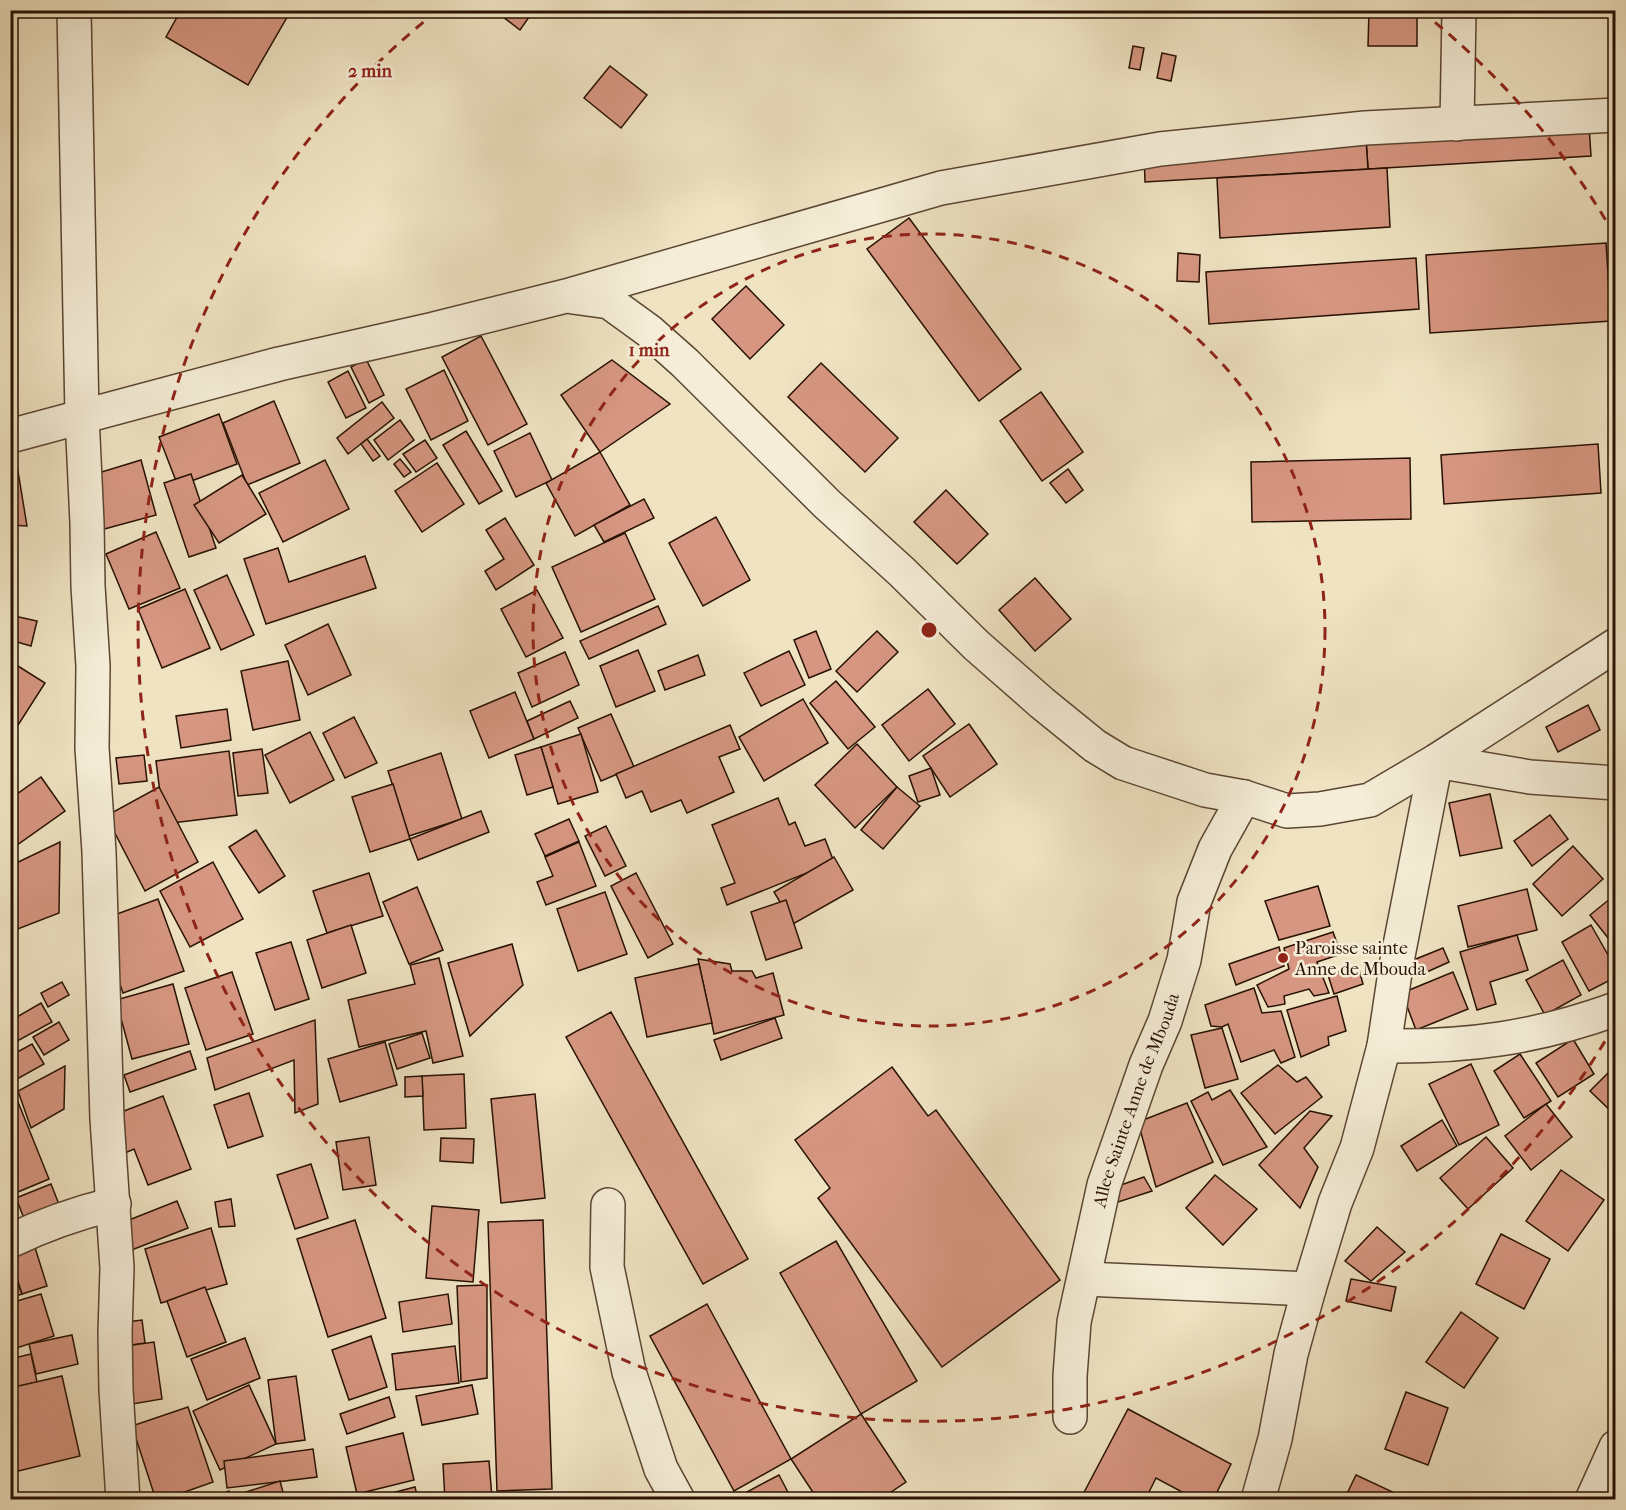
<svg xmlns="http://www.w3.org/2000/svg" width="1626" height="1510" font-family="'IM FELL French Canon',serif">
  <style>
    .building { fill: #d69681; stroke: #281102; stroke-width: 1.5 }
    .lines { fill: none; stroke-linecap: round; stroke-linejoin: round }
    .minor-casing { stroke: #5a4632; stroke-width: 36 }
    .minor { stroke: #f5edd7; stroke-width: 33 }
    .ring { fill: none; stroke: #8f2418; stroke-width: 3; stroke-dasharray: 10 8 }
    .poi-dot { fill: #8f2418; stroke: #f5edd7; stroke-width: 2 }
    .labels { text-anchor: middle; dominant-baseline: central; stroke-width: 5; stroke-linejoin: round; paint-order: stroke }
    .poi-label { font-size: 18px; fill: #281102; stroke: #f5edd7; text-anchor: start }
    .street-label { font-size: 18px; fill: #281102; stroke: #f5edd7 }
    .centre { fill: #8f2418; stroke: #f5edd7; stroke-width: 3 }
    .ring-label { font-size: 18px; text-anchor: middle; font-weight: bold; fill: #8f2418; stroke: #f5edd7; stroke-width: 5; stroke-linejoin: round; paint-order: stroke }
  </style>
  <rect width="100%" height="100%" fill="#efe3c2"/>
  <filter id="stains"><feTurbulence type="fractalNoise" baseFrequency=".00333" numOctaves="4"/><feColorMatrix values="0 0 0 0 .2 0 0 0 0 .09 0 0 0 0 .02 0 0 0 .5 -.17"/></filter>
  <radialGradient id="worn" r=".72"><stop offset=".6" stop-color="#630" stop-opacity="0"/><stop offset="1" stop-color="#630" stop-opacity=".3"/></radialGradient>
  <g class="building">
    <polygon points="181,10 288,10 290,12 248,85 166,37"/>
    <polygon points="494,10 534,10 520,30"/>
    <polygon points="1369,10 1417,10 1417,46 1368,46"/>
    <polygon points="1133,46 1144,48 1140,70 1129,68"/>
    <polygon points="1162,53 1176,56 1171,81 1157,78"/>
    <polygon points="10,58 18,67 10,74"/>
    <polygon points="610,66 647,95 621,128 584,98"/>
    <polygon points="1589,125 1591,156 1368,169 1366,139"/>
    <polygon points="1366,139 1368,169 1145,182 1144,151"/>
    <polygon points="1387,168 1390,227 1220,238 1217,178"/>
    <polygon points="909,218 1021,369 979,401 867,249"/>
    <polygon points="1606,243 1611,321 1430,333 1426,255"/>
    <polygon points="1178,253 1200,255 1199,282 1177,281"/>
    <polygon points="1416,258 1419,309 1209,324 1206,272"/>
    <polygon points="746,286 784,325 750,359 712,319"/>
    <polygon points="481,336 527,424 488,445 442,357"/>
    <polygon points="366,359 384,395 369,403 351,367"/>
    <polygon points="612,360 670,404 600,452 561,395"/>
    <polygon points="821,363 898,438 865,472 788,397"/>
    <polygon points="444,370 468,421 431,440 406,389"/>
    <polygon points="348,371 366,408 346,418 328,382"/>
    <polygon points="1041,392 1083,452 1042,481 1000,421"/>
    <polygon points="274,401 300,463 247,485 223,423"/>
    <polygon points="382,402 394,418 348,454 337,438"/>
    <polygon points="219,414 237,464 178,486 159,437"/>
    <polygon points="400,420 414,440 388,460 374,440"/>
    <polygon points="466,431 502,491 479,504 443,445"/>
    <polygon points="530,433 552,480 516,497 494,451"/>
    <polygon points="367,439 380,456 373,461 361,444"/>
    <polygon points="425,440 437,458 416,472 403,454"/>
    <polygon points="1598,444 1601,493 1444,504 1441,455"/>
    <polygon points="600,452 630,505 575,536 546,483"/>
    <polygon points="15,453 27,526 10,525 10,454"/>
    <polygon points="1410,458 1411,519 1252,522 1251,462"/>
    <polygon points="400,459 411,472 404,477 394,464"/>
    <polygon points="141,460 156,515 97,531 95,474"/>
    <polygon points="325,460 349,509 283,542 259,493"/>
    <polygon points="437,463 464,504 422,532 395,491"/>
    <polygon points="1068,469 1083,490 1066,503 1050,483"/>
    <polygon points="191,474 216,548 189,557 164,483"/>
    <polygon points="242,475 266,514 219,543 194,505"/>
    <polygon points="946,490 988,534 957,564 914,522"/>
    <polygon points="644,499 654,518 604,542 594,525"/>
    <polygon points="716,517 750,580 703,606 669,543"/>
    <polygon points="505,518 534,565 496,590 485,571 504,559 486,530"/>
    <polygon points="156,532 180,588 129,609 106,554"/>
    <polygon points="625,533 655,599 581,632 552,567"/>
    <polygon points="278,548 289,582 365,556 376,588 266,624 244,559"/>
    <polygon points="227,575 254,635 221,650 194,590"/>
    <polygon points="1035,578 1071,619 1035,651 999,610"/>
    <polygon points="185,589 210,648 162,668 138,609"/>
    <polygon points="537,590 563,638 526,657 501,609"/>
    <polygon points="658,606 666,624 589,659 580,641"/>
    <polygon points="10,615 37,621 31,646 10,640"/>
    <polygon points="328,624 351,675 308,695 285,645"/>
    <polygon points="816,631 831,669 809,678 794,640"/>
    <polygon points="877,631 898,652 857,692 836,671"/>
    <polygon points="638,650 655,691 616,707 600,666"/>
    <polygon points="789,651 805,685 761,706 744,673"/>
    <polygon points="565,652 579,685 532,707 518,673"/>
    <polygon points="698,655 705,675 665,690 658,671"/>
    <polygon points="10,661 45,683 13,733 10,731"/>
    <polygon points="288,661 300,720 253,730 241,671"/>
    <polygon points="836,681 875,727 848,749 810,703"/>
    <polygon points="928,689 955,724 909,761 882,725"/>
    <polygon points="515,692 534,739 489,758 470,711"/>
    <polygon points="803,699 828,743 764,781 739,737"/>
    <polygon points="570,701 578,718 534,739 527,721"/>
    <polygon points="1588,705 1600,730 1558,752 1546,727"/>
    <polygon points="227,709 231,740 181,748 176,716"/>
    <polygon points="611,714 634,767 601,781 578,728"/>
    <polygon points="354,717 377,763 345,778 323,733"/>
    <polygon points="969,724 997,764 950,797 923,756"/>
    <polygon points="730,725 740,749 719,757 734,792 687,813 681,800 651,812 642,791 626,798 616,774"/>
    <polygon points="310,732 334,780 290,803 265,755"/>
    <polygon points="581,734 598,792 558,804 541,747"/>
    <polygon points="857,744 897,787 855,828 815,785"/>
    <polygon points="541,747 553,787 527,795 515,755"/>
    <polygon points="262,749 268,793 238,796 233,753"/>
    <polygon points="229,751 237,815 164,824 156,761"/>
    <polygon points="441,753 462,819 409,836 388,771"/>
    <polygon points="144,755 147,781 119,784 116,758"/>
    <polygon points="931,768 940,795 918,802 909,776"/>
    <polygon points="41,777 65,811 10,850 10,799"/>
    <polygon points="393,784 410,839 370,852 352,797"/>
    <polygon points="159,787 198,862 145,891 106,816"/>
    <polygon points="897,787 920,806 883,849 861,830"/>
    <polygon points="1490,794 1502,848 1460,856 1449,803"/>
    <polygon points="778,798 789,825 795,822 805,846 825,839 834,862 727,905 721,888 735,883 712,825"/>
    <polygon points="481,811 489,832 418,860 410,839"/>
    <polygon points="1550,815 1568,839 1532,866 1514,841"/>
    <polygon points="569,819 579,841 545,856 535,834"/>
    <polygon points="606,826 626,866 605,876 585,836"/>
    <polygon points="256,830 285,876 259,893 229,847"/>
    <polygon points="60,842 59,913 10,932 10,866"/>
    <polygon points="579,842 596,886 546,905 537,882 553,876 545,857"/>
    <polygon points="1573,846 1603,879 1562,916 1533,884"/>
    <polygon points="834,857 853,890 793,924 774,892"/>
    <polygon points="213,862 243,919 190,947 160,891"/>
    <polygon points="369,873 383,916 327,933 313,891"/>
    <polygon points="636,873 673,944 648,958 611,886"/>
    <polygon points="1318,886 1330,926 1279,940 1265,901"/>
    <polygon points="417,887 443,950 409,964 383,902"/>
    <polygon points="1527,889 1537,930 1468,947 1458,906"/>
    <polygon points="605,892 627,954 578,971 557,909"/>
    <polygon points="1616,894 1616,948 1590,915"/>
    <polygon points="158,899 184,971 123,993 98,921"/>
    <polygon points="786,900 802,948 766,960 751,912"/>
    <polygon points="351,925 366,973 322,988 307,940"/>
    <polygon points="1591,925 1616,969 1616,977 1589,991 1562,942"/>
    <polygon points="1333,932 1341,954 1317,962 1329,993 1314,996 1309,989 1284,996 1285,1004 1268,1007 1257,985 1289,969 1284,948"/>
    <polygon points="1517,935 1528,970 1490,982 1496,1004 1477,1010 1460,952"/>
    <polygon points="291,942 309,999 275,1010 256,953"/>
    <polygon points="512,944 523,985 470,1036 448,963"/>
    <polygon points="1279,947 1284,966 1236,985 1229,964"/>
    <polygon points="1443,948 1449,962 1418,976 1411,961"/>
    <polygon points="439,958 463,1056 433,1063 426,1031 359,1047 348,1000 415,984 410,965"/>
    <polygon points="698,959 730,964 732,971 752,971 756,978 773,973 784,1015 714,1034"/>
    <polygon points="1563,960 1581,995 1545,1015 1526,980"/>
    <polygon points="699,964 712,1023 647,1037 635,978"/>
    <polygon points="1358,966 1363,984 1334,994 1328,975"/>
    <polygon points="232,972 253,1034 206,1050 185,988"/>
    <polygon points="1453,972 1468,1009 1416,1030 1402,993"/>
    <polygon points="62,982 69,995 48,1007 41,993"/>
    <polygon points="173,984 189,1044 132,1059 116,1000"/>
    <polygon points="1254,988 1262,1013 1281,1011 1295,1057 1281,1063 1274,1050 1241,1062 1228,1024 1222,1027 1211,1026 1205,1005"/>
    <polygon points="1337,996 1346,1031 1328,1037 1329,1045 1301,1057 1287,1010"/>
    <polygon points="41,1003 52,1022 10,1045 10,1021"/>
    <polygon points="611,1012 748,1259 703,1284 566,1037"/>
    <polygon points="775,1018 782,1038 721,1060 714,1040"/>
    <polygon points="315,1020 318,1104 295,1113 294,1060 215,1090 207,1058"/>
    <polygon points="59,1022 69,1040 44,1055 33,1037"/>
    <polygon points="1222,1028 1238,1079 1205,1088 1191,1035"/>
    <polygon points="422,1033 430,1058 397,1069 389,1044"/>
    <polygon points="1573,1039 1594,1074 1558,1097 1536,1063"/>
    <polygon points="385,1042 397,1085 340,1102 328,1059"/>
    <polygon points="32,1044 44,1064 10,1083 10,1056"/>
    <polygon points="190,1051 196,1069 130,1092 124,1075"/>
    <polygon points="1520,1054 1551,1101 1524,1118 1494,1071"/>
    <polygon points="1471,1064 1499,1125 1459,1145 1429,1084"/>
    <polygon points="1278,1065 1297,1082 1306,1077 1322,1097 1275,1134 1241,1093"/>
    <polygon points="1616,1065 1616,1116 1590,1091"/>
    <polygon points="65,1066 64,1109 31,1128 18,1091"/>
    <polygon points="892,1067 928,1116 936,1110 1060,1280 942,1367 818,1198 830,1188 795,1140"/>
    <polygon points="464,1074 466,1128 424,1130 422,1076"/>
    <polygon points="422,1076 423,1096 405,1097 405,1077"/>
    <polygon points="1230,1090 1267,1147 1223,1165 1191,1101 1208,1092 1212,1100"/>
    <polygon points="14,1092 49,1179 13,1194 10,1190 10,1094"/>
    <polygon points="249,1093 263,1136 228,1148 214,1105"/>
    <polygon points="535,1094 545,1198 501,1203 491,1099"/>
    <polygon points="163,1096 191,1169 148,1185 134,1149 125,1153 111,1116"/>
    <polygon points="1187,1103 1213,1162 1156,1187 1138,1122"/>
    <polygon points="1546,1104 1572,1137 1531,1170 1505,1136"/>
    <polygon points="1310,1111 1332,1116 1304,1148 1318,1167 1300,1208 1259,1165"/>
    <polygon points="1442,1120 1457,1146 1417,1171 1401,1146"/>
    <polygon points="369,1137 376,1185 343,1190 336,1142"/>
    <polygon points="1486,1137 1513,1168 1468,1209 1440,1178"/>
    <polygon points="441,1138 474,1139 473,1163 440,1161"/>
    <polygon points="311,1164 328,1218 295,1229 277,1175"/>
    <polygon points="1561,1170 1604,1200 1568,1251 1526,1221"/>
    <polygon points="1215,1175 1257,1209 1223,1245 1186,1208"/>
    <polygon points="1144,1177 1152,1191 1112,1204 1115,1187"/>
    <polygon points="51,1184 60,1207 25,1221 16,1198"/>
    <polygon points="231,1199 235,1226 219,1227 215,1202"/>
    <polygon points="177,1201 188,1228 129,1251 119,1224"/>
    <polygon points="432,1206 479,1210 473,1282 426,1278"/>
    <polygon points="355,1220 386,1318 328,1337 297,1239"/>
    <polygon points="543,1220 552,1489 497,1491 488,1222"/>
    <polygon points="1377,1227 1405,1252 1371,1281 1345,1261"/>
    <polygon points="211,1228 227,1284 161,1303 145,1249"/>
    <polygon points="1501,1234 1550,1259 1524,1309 1476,1284"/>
    <polygon points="33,1241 47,1286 22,1294 10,1256"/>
    <polygon points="836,1241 917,1381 861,1414 780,1273"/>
    <polygon points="10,1265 22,1294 10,1298"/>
    <polygon points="1351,1279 1396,1287 1391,1311 1346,1301"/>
    <polygon points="487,1285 487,1378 461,1382 457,1286"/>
    <polygon points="205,1287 226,1342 187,1357 167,1301"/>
    <polygon points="41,1294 54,1336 10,1350 10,1303"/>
    <polygon points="448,1294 452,1324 403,1332 399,1302"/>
    <polygon points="707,1304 791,1459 734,1491 650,1336"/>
    <polygon points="1461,1312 1498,1338 1464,1388 1426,1362"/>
    <polygon points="142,1320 145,1343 112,1348 109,1324"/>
    <polygon points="72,1335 78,1364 36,1374 29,1344"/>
    <polygon points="371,1336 387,1387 349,1400 332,1350"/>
    <polygon points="245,1338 260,1378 207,1400 191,1359"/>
    <polygon points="154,1342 162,1399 121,1406 112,1348"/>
    <polygon points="455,1346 459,1383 396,1390 392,1354"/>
    <polygon points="31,1354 37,1382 10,1388 10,1359"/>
    <polygon points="62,1376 80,1456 10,1473 10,1388"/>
    <polygon points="296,1376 305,1440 276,1444 268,1380"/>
    <polygon points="249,1385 276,1444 220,1470 193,1411"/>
    <polygon points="472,1385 478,1414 422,1425 416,1396"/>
    <polygon points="1406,1392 1448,1408 1428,1465 1385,1449"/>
    <polygon points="389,1397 395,1417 347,1434 340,1414"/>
    <polygon points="188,1407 213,1482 162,1500 156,1500 132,1426"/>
    <polygon points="1128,1409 1231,1464 1213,1500 1197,1500 1156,1478 1145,1500 1080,1500"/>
    <polygon points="861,1414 906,1482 879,1500 818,1500 791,1459"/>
    <polygon points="403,1433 414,1480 357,1494 346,1447"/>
    <polygon points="313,1449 317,1477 227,1488 224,1461"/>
    <polygon points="489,1461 492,1498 445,1500 443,1464"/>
    <polygon points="779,1475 792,1500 745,1500 743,1494"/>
    <polygon points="1356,1475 1397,1494 1394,1500 1344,1500"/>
    <polygon points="280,1481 285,1500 242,1500 240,1494"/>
    <polygon points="415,1487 418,1500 365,1500"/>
    <polygon points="229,1491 232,1500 206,1500"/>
  </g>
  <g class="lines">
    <defs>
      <g id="minor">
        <polyline points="74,10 82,416 87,523 88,586 93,666 92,748 99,852 107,1119 117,1268 115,1333 116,1390 123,1500"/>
        <polyline points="1457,124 1459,10"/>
        <polyline points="573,297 609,302 649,331 685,363 827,504 902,572 976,645 1042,703 1095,746 1123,763 1205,790 1244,797 1287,811 1320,809 1370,800 1436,761 1616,645"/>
        <polyline points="10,436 279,364 434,329 566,296 941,188 1160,149 1365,128 1616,115"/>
        <path d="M1384,1046C1468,1047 1536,1038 1616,1009"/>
        <polyline points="608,1205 607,1267 629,1372 661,1469 678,1500"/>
        <path d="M10,1241C45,1224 77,1213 114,1204"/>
        <polyline points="1085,1279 1309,1289"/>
        <path id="s1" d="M1070,1417V1376L1074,1322L1104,1185L1146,1065L1165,1021L1184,960L1194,902L1215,849L1244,797"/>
        <polyline points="1258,1500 1275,1439 1291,1354 1309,1289 1335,1203 1357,1148 1384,1046 1396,966 1436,761 1530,777 1616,783"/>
        <polyline points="1592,1500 1616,1447"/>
      </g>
    </defs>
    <use href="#minor" class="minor-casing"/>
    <use href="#minor" class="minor"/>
  </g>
  <g class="ring">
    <circle cx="929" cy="630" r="396"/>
    <path d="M1614 1026A791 791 0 1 1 437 11M1421 11A791 791 0 0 1 1614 234"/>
  </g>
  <circle class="poi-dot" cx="1283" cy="958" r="6"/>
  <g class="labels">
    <g class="poi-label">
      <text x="1295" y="948">Paroisse sainte<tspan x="1295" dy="21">Anne de Mbouda</tspan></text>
    </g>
    <g class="street-label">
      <text stroke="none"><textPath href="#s1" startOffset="326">Allee Sainte Anne de Mbouda</textPath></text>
    </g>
  </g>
  <circle cx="929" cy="630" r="9" class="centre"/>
  <g class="ring-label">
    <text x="370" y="77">2 min</text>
    <text x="649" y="356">1 min</text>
  </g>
  <rect width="1626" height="1510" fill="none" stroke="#efe3c2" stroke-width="36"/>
  <rect x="12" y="12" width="1602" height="1486" fill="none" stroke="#281102" stroke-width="3"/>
  <rect x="18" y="18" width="1590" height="1474" fill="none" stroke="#281102" stroke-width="1.5"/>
  <rect width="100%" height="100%" filter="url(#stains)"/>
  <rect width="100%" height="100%" fill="url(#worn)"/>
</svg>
